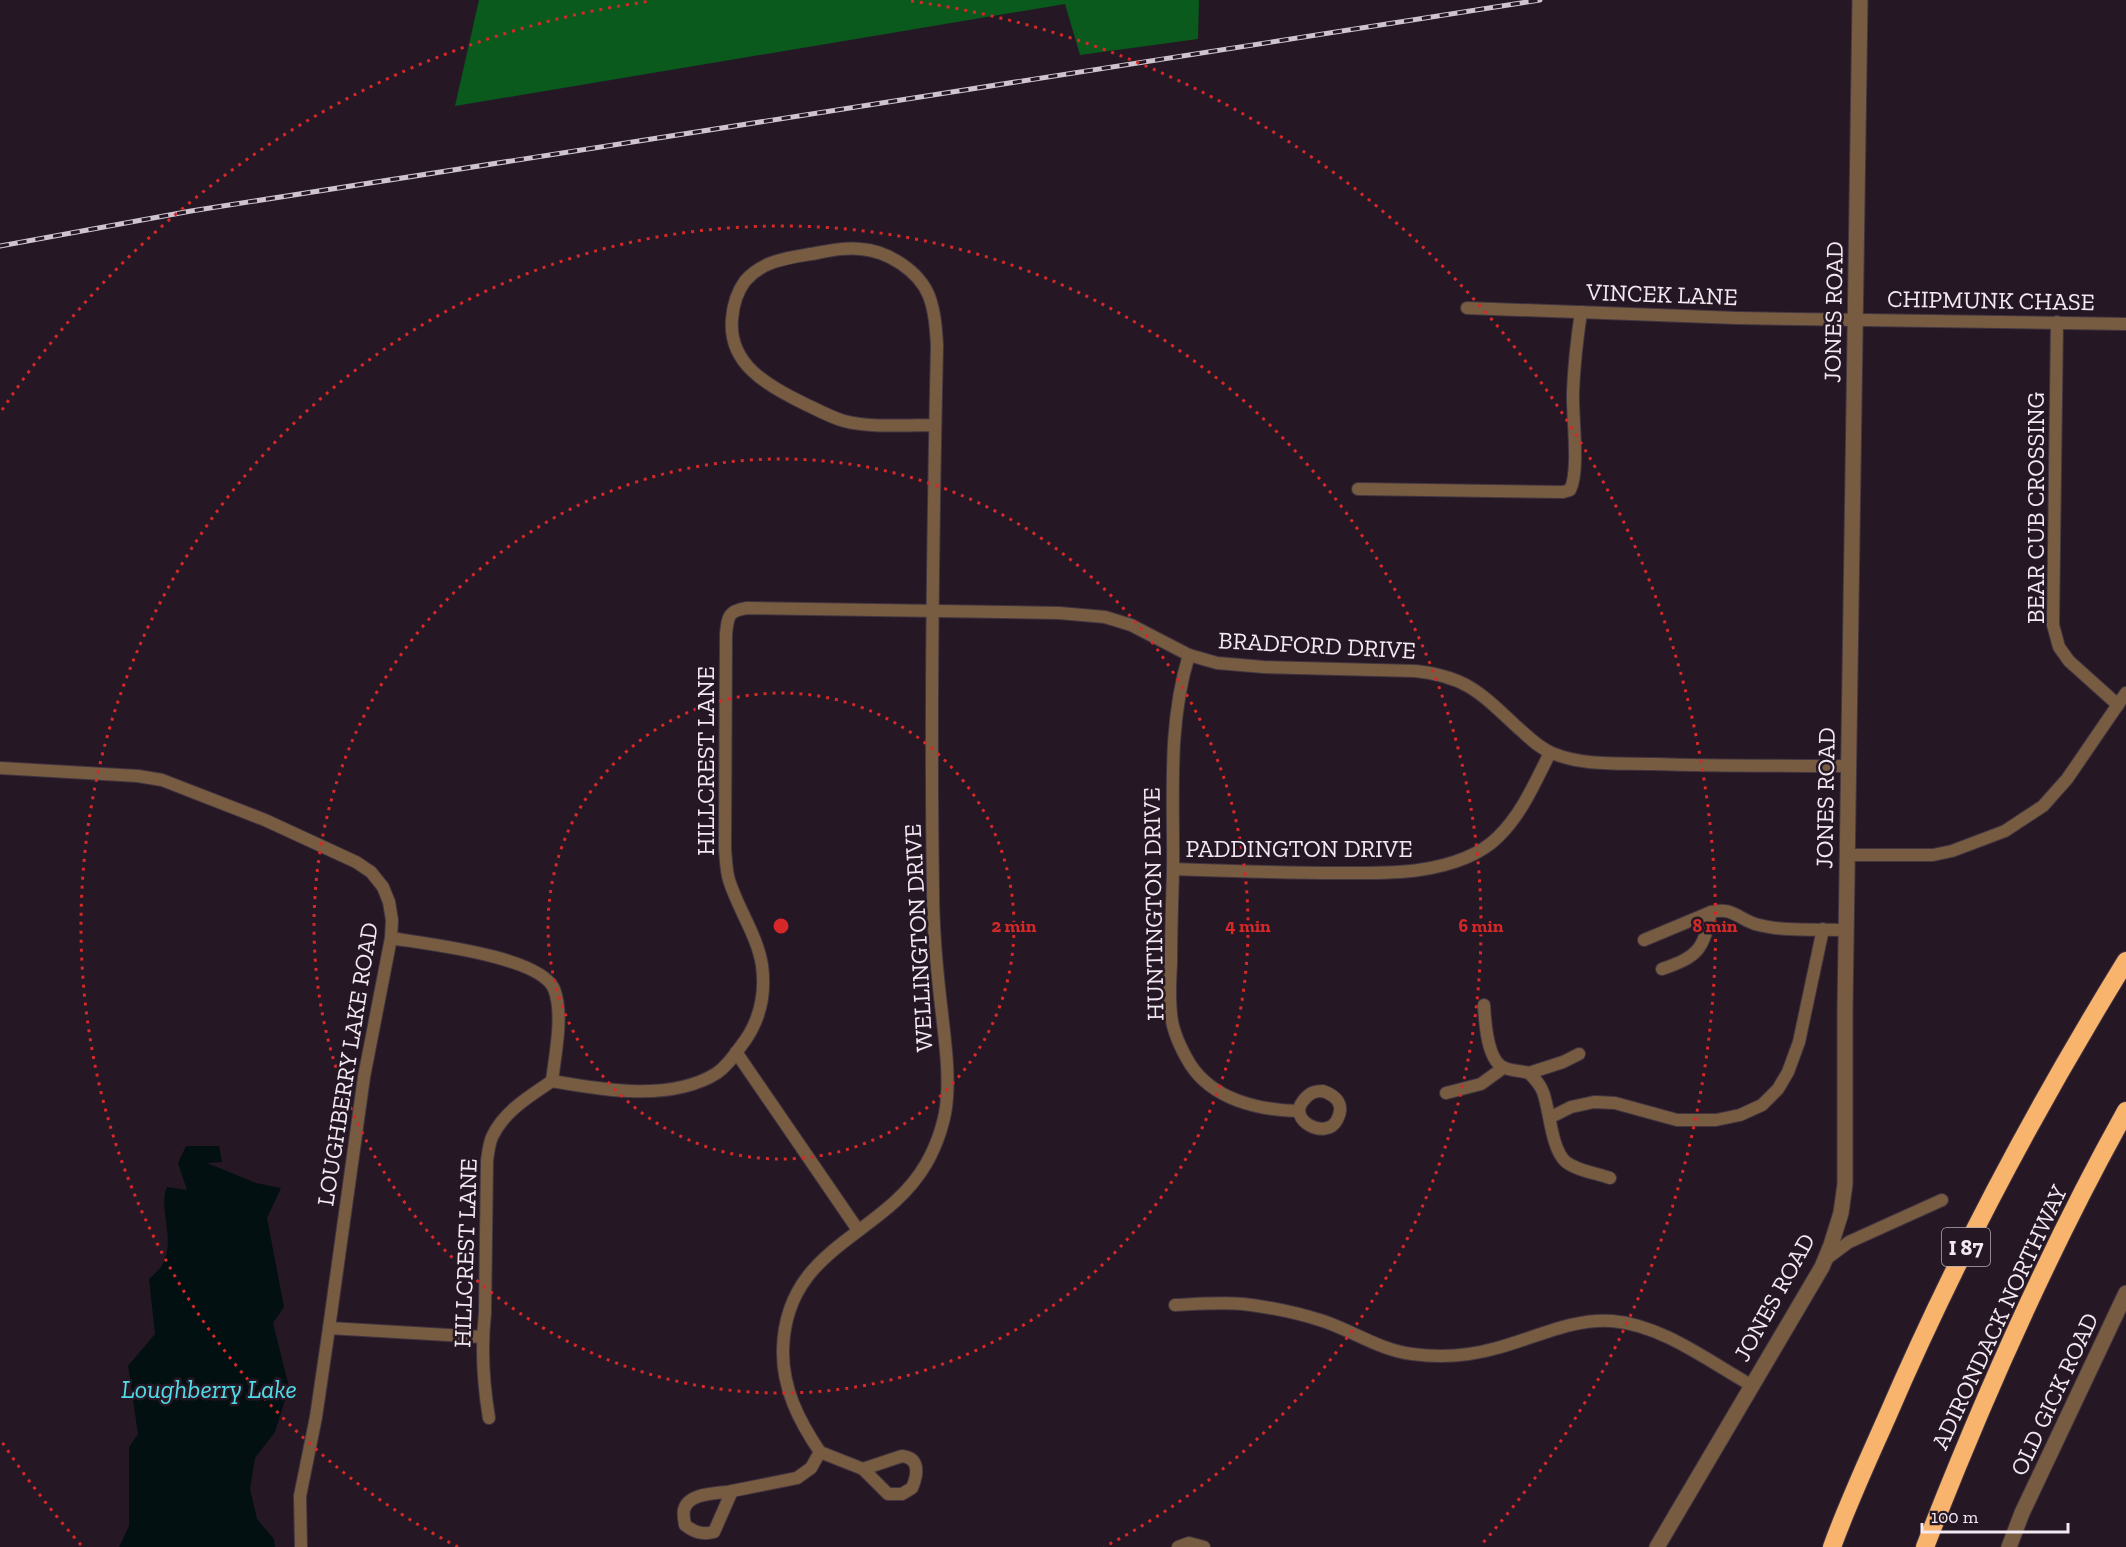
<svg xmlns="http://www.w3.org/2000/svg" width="2126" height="1547" font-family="'Zilla Slab',serif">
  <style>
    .forest { fill: #095a1c }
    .water { fill: #021012 }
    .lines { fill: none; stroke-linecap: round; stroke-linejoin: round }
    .minor-casing { stroke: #423541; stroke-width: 14 }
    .tertiary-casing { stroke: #423541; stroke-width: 17 }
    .motorway-casing { stroke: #423541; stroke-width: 20 }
    .minor { stroke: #775c41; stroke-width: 12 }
    .tertiary { stroke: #775c41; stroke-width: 15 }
    .motorway { stroke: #f8b36c; stroke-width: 18 }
    .rail-casing { stroke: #cec4ce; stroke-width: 5 }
    .rail { stroke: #251824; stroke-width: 3; stroke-dasharray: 9; stroke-linecap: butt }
    .ring { fill: none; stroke: #d62828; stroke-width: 3; stroke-dasharray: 3 6 }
    .labels { text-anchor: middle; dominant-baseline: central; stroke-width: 5; stroke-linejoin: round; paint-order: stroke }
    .shield { fill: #251824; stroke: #b4aab4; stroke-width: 1.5 }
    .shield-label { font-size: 22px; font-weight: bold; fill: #f2e9f2 }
    .street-label { font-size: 24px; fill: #f2e9f2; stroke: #251824 }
    .water-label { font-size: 26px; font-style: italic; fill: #50dde8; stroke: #251824 }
    .centre { fill: #d62828; stroke: #251824; stroke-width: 3 }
    .ring-label { font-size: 18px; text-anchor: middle; font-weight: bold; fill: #d62828; stroke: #251824; stroke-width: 5; stroke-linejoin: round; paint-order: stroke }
  </style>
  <rect width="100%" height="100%" fill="#251824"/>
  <polygon class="forest" points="479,0 1199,0 1198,39 1080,55 1065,4 455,106"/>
  <path class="water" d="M186,1146H219L222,1162L207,1163L256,1183L281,1188L267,1218L284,1307L273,1323L289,1387L275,1432L255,1458L250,1489L257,1519L274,1539L275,1547H119L129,1526V1447L138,1434L128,1366L155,1334L149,1279C154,1274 162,1268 164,1261C175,1238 158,1207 167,1187L187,1190L178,1163Z"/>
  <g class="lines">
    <defs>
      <g id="minor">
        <polyline points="1467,308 1737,318 2126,324"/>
        <polyline points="2057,322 2053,625 2059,647 2069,661 2118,705"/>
        <path d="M1358,489L1563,492L1570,490C1580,471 1572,416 1573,392C1574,365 1577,339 1581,312"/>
        <path d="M1189,655C1167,726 1174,799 1173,872C1172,903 1171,933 1171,963C1170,980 1169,997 1171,1013C1172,1031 1181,1049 1190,1064C1213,1100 1259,1110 1298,1111"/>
        <polyline points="0,768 138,776 162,780 265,820 356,862 371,872 383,887 389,902 392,920 391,938 364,1077 329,1328 316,1417 300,1496 301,1547"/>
        <polyline points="1847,855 1933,855 1952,851 2005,831 2043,806 2067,779 2126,693"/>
        <path d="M1173,869C1227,871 1282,873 1337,873C1364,873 1392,874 1419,870C1446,866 1478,857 1498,837C1522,814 1535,782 1550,753"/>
        <path d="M391,938C426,944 540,956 554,989C564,1014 555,1055 552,1081"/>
        <path d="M1644,940L1711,912C1733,907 1737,918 1755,924C1783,932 1817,929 1846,930"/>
        <path d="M1662,969C1699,956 1703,950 1711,912"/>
        <path d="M1484,1005C1485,1022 1487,1062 1505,1068C1513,1071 1522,1071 1529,1073"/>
        <polyline points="736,1052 858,1230"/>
        <path d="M1529,1073C1535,1079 1540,1084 1543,1092C1550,1111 1551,1149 1566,1162C1578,1171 1596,1173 1610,1178"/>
        <polyline points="1529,1073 1563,1062 1579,1054"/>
        <path d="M1323,1091C1337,1096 1345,1105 1337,1120C1326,1141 1287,1120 1303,1101C1309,1093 1314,1091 1323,1091Z"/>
        <polyline points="1446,1093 1481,1084 1503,1068"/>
        <polyline points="1551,1117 1571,1107 1594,1102 1615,1103 1677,1120 1716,1120 1740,1115 1762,1105 1778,1089 1788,1072 1799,1042 1823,929"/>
        <polyline points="1825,1260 1849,1242 1942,1200"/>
        <path d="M1175,1305C1197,1304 1221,1302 1243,1304C1269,1307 1298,1313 1323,1321C1353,1331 1380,1350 1412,1354C1441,1358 1469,1356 1497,1348C1535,1338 1572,1318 1612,1321C1662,1325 1708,1361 1751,1385"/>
        <polyline points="329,1328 482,1337"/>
        <path d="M489,1418C483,1382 481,1348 485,1313L487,1161C488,1153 489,1144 492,1137C504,1111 530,1096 552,1081C602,1090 671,1102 717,1073C727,1066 734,1056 741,1046C760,1022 766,995 762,965C757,935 738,909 729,880C726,870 726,859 725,849L726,634C728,616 728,611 747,608L1059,613L1105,617L1131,625L1189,655L1217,663L1264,667L1415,671C1465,676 1481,693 1516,726C1528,736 1537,747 1552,753C1583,766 1619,763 1652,764C1717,766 1782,766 1848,766"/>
        <path d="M820,1452C799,1421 782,1388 783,1349C786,1245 883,1238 926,1164C937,1145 946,1119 947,1097C949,1070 945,1041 942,1014C937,973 933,932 933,890C930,709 933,527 937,345C936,329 935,312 929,296C919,271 888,251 861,249C844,247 828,251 811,254C787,258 762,261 745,281C737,292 733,306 732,319C728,364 768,386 803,403C816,409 830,417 844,421C869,428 909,425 935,425"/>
        <polyline points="820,1452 863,1469"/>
        <path d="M902,1456C920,1458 918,1474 912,1488L902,1494H888L863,1469Z"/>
        <path d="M732,1491L714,1532C702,1535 694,1532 685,1525C684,1520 683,1514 684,1510C688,1492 718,1494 732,1491Z"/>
        <polyline points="732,1491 797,1478 811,1468 820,1452"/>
        <polyline points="1178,1547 1189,1543 1204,1547"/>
      </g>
      <g id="tertiary">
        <polyline points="1657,1547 1822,1267 1831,1245 1841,1213 1845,1184 1845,1009 1860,0"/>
        <polyline points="2009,1547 2022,1513 2126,1293"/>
      </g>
      <g id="motorway">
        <path d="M1832,1547C1848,1503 1868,1460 1887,1417C1955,1259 2036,1107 2126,961"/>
        <path d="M1925,1547C1983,1398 2048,1251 2126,1111"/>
      </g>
    </defs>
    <use href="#minor" class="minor-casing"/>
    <use href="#tertiary" class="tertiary-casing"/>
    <use href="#motorway" class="motorway-casing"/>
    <use href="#minor" class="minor"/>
    <use href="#tertiary" class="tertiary"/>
    <use href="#motorway" class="motorway"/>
    <defs>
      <polyline id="rail" points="0,246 191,211 1540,0"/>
    </defs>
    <use href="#rail" class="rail-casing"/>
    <use href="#rail" class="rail"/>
  </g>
  <g class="ring">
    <circle cx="781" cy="926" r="233"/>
    <circle cx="781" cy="926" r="467"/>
    <path d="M458 1547A700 700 0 1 1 1104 1547"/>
    <path d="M81 1545A934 934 0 0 1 2 1442M2 410A934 934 0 0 1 651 1M911 1A934 934 0 0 1 1481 1545"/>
  </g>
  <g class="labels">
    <rect class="shield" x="1942" y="1228" width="48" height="38" rx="4.5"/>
    <g class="shield-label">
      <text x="1966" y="1247">I 87</text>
    </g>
    <g class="street-label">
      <text transform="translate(1662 294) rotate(2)">VINCEK LANE</text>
      <text transform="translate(1991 300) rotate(1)">CHIPMUNK CHASE</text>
      <text transform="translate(1833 312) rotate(-89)">JONES ROAD</text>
      <text transform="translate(2035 508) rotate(-90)">BEAR CUB CROSSING</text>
      <text transform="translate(1317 645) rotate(3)">BRADFORD DRIVE</text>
      <text transform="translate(705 761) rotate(-90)">HILLCREST LANE</text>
      <text transform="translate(1825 798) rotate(-89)">JONES ROAD</text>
      <text x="1299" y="848">PADDINGTON DRIVE</text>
      <text transform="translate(1153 904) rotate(-91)">HUNTINGTON DRIVE</text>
      <text transform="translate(918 938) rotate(-93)">WELLINGTON DRIVE</text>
      <text transform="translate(347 1064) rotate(-81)">LOUGHBERRY LAKE ROAD</text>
      <text transform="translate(465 1253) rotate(-88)">HILLCREST LANE</text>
      <text transform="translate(1774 1297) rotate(-61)">JONES ROAD</text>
      <text transform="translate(1999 1317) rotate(-65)">ADIRONDACK NORTHWAY</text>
      <text transform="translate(2054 1394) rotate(-65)">OLD GICK ROAD</text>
    </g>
    <g class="water-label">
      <text x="209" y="1389">Loughberry Lake</text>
    </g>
  </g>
  <circle cx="781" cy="926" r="9" class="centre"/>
  <g class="ring-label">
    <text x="1014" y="932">2 min</text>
    <text x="1248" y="932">4 min</text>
    <text x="1481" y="932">6 min</text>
    <text x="1715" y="932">8 min</text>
  </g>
  <path d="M1922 1523v9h146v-9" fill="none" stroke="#f2e9f2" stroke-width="3"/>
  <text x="1931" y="1523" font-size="18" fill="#f2e9f2" stroke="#251824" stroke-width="4.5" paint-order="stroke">100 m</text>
</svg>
